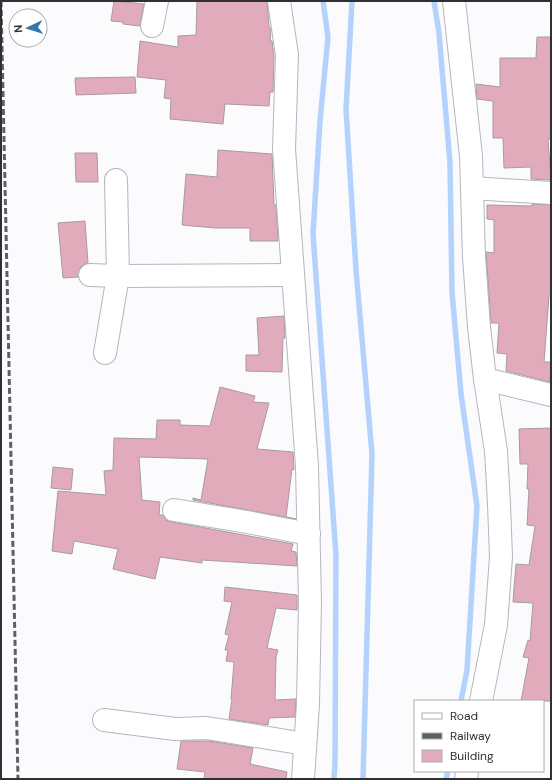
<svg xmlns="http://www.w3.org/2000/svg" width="552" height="780" font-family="'DM Sans',sans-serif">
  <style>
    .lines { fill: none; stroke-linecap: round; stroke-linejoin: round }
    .stream { stroke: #b3d3fd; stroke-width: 5.5 }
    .building { fill: #e2abbc; stroke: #a79b9e }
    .minor-casing { stroke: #b4b5c0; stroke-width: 24 }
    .minor { stroke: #fff; stroke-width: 22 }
    .rail { stroke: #5f5f63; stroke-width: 3; stroke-dasharray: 6 3; stroke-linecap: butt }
  </style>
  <rect width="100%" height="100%" fill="#fbfbfd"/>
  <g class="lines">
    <g class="stream">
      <polyline points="323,1 328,37 320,121 313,234 336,555 335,764 334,779"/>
      <polyline points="352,1 346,109 356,270 372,454 363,779"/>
      <polyline points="434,1 439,33 450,163 452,292 461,394 477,506 467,670 461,701"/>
      <polyline points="446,779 448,771"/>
    </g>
  </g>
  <g class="building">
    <polygon points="114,1 144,4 140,26 123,24 123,22 111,21"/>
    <polygon points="197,1 267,1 269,26 271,30 270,41 272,41 274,56 273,92 270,92 269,106 225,104 223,124 170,119 171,99 164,98 166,80 137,77 140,41 178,47 178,36 196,35"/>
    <polygon points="537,37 551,37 551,139 548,139 551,180 531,179 531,167 504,168 503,138 493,138 493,101 477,99 476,84 500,87 500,58 536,58"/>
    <polygon points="135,77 136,93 76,95 75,78"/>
    <polygon points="218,150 272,154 274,205 276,205 278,241 250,241 250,228 215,228 182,225 186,174 217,177"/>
    <polygon points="75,153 97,153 98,182 76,182"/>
    <polygon points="532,204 551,205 551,296 549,296 544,362 551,362 550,382 506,371 507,354 497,353 499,323 491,323 486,252 494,253 494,220 487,219 487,205 532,206"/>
    <polygon points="85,221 88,263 84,264 80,268 78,277 63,278 58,223"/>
    <polygon points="284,316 285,338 283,338 282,372 246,371 246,355 259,355 257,318"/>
    <polygon points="220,387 255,396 253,402 269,403 257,449 293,452 294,470 292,469 286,517 296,519 193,500 193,498 201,500 208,459 139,457 142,500 160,502 159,515 163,515 166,520 172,522 293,544 291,551 296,552 297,566 202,560 202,563 160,557 155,579 113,569 118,549 74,541 72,554 52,551 58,491 106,495 104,471 113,470 114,438 156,439 157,420 180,420 180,425 210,426"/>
    <polygon points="551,428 551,701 521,701 529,658 523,657 528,640 530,641 533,603 513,602 514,588 516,564 529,565 535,526 527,525 529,489 527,489 528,464 520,464 519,429"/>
    <polygon points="53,467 73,469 71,490 51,488"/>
    <polygon points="225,587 297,595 297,610 276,608 267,648 278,650 276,657 275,700 296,699 295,717 269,718 268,725 229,719 232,699 231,699 234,662 226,661 228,650 225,650 229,635 225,634 232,602 224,601"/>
    <polygon points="181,741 209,741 253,748 250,764 287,772 286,779 204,779 205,772 177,769"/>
  </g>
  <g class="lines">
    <defs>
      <g id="minor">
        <polyline points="279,1 287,55 284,149 307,466 310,602 308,704 303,779"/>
        <polyline points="454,1 471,156 474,257 479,327 485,379 496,451 499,504 501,557 496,625 481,701"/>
        <polyline points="152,26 157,1"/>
        <polyline points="472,188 551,193"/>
        <polyline points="90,275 118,276 293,275"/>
        <polyline points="105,353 118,276 116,180"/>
        <polyline points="485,379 551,395"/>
        <polyline points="174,510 247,522 309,534"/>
        <polyline points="104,720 175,729 207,728 305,744"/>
        <polyline points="466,779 467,771"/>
      </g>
    </defs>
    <use href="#minor" class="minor-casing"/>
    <use href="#minor" class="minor"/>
    <polyline class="rail" points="1,1 18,779"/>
  </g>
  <rect width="552" height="780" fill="none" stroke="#303034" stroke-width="4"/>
  <rect x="414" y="700" width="130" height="72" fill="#ffffff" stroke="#acacae"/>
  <rect x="422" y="713" width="20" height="6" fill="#ffffff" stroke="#acacae"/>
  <text x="450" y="720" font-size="12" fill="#303034">Road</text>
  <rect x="422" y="733" width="20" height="6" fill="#5f5f63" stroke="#acacae"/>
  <text x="450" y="740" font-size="12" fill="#303034">Railway</text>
  <rect x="422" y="750" width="20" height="12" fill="#e2abbc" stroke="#acacae"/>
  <text x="450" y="760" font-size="12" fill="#303034">Building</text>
  <g transform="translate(28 28) rotate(266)"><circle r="19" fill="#ffffff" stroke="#acacae"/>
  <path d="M0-3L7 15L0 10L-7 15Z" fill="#3476ac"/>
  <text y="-6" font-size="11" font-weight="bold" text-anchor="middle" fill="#303034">N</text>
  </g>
</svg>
